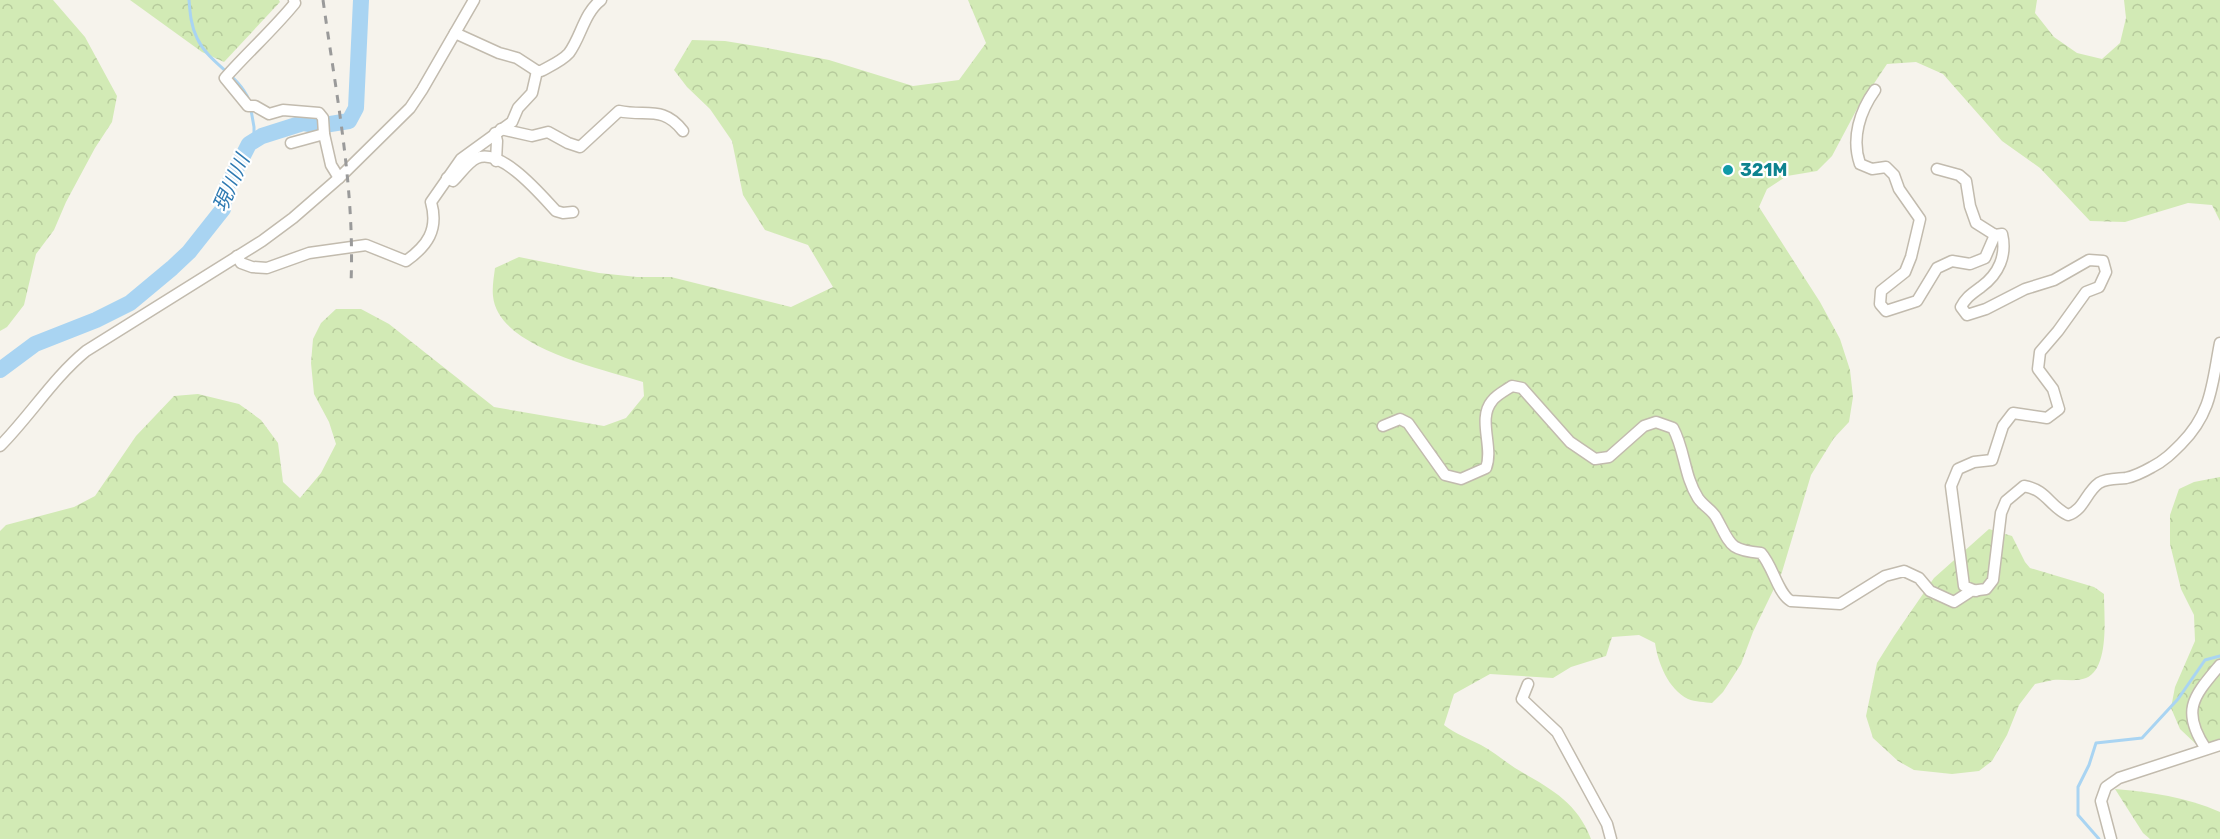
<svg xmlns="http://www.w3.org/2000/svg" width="2220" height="839" font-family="Rubik,'Noto Sans JP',sans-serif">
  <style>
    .forest { fill: url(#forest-crowns) }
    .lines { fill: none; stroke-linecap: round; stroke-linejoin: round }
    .stream { stroke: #a9d4f2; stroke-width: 3 }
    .river { stroke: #a9d4f2; stroke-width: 16 }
    .minor-casing { stroke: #c2bbae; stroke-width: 13 }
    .minor { stroke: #fff; stroke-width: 10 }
    .rail { stroke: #9a9a9a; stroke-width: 3; stroke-dasharray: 8 8; stroke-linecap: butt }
    .culture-dot { fill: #0f9aa8; stroke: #fff; stroke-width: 2 }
    .labels { text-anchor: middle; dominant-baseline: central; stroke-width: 4.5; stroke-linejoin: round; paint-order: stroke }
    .culture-label { font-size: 18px; font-weight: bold; fill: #0d838f; stroke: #fff; text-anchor: start }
    .water-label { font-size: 20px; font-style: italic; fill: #2e7ab2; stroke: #fff }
  </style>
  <defs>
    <pattern id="forest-crowns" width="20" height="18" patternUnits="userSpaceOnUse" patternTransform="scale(1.5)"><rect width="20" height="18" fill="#d2eab5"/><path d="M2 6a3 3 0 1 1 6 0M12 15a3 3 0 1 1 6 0" fill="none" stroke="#b6ca9c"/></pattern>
  </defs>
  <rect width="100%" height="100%" fill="#f6f3ec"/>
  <g class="forest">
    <polygon points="0,0 53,0 85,37 117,96 112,122 95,148 66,202 54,230 36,254 24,305 7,327 0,331"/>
    <polygon points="130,0 279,0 280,2 224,62 202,52"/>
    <path d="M968,0H2037L2035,13L2054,37L2077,53L2102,59L2120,43L2126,18L2124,0H2220V221L2212,205L2188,203L2125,222L2090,221L2040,168L2002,141L1943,74L1916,62L1887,64L1857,109L1832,156L1817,171L1787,176L1767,189L1759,207L1820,302L1840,339L1850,370L1853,397L1849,422L1834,438L1811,475L1782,572L1753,632L1741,664L1723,692L1712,703C1705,702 1695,702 1688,699C1668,689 1658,663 1655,643L1639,635L1612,637L1606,656L1571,667L1553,678L1490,674L1454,694L1444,725C1456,734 1467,738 1481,745C1493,751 1504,761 1515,768C1548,788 1576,800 1591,839H0V531L6,525L74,507L95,496L136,436L174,396L198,394L239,404L261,420L278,443L283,482L300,498L321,473L336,444L329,422L314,394L311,363L313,339L321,323L336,309H361L389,324L494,407L604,426L626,418L644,396L643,382C601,368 498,348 493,296C492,287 494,276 495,268L519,257L599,273L637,277H671L791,307L833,287L808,245L765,230L743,195L732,141L710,109L687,87L674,70L692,40L725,41L762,47L829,60L913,86L959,80L986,43Z"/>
    <polygon points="2220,477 2220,752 2199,747 2180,729 2171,708 2175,687 2195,641 2194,615 2181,589 2170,544 2170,515 2179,489 2194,482"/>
    <path d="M1989,529L2012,536L2025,562L2030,568L2094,587L2104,594C2104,615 2110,668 2086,678C2076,682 2064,679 2053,680C2047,681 2041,683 2035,684L2019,705L2007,735L1992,761L1979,771L1952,774L1914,770L1898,761L1873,738L1866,716L1877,663L1894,636L1934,578Z"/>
    <path d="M2115,789C2151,792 2186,797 2220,812V839H2150L2143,833Z"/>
  </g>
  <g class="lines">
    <g class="stream">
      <path d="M189,0C190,13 191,26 197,38C209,64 238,74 249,100"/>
      <polyline points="251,110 254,127 254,141"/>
      <polyline points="2099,839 2078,815 2078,787 2089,765 2096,743 2142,738 2178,699 2205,660 2220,656"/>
    </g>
    <polyline class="river" points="0,370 35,344 96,320 130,303 172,268 189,252 223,209 226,189 249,144 262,136 303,123 318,126 349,121 356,108 361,0"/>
    <defs>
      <g id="minor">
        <path d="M294,0L295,3C273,30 248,52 225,78L248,106H255L269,114L283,110L319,113L323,118L324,134"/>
        <path d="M455,33L499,53L517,58L537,71H541C550,66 562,61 569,53C581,37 584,13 601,0"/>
        <path d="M1875,90C1860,111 1851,138 1860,164L1872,169L1886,167L1894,175L1899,189L1920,219L1911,257L1905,272L1881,291L1880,304L1886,311L1917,301L1937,268L1952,261L1970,264L1985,258L1995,235"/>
        <path d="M501,129L532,136L548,132L568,143L580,147L619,111C646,117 663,105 683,131"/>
        <polyline points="495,133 497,141 496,161"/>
        <polyline points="291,143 324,134 331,165 339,178"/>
        <path d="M1937,169L1959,175L1966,181L1970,206L1976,223L1995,235L2002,234C2007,255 1999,274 1981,287C1972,294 1966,297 1961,307L1967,315L1986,309L2025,289L2054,280L2089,260L2103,261L2106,272L2099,287L2086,292L2058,331L2040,352L2038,369L2053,389L2059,409L2047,418L2013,413L2003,426L1992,460L1974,462L1958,469L1951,486L1964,586L1976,591"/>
        <path d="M447,178L453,181C460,174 469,161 477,158C502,148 541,195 556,211L563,213L573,212"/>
        <path d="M237,256L241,263L252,267L267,268L309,253L366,245L406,261C427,246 439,230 431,202L461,159L512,122L518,108L532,93L537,71"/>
        <path d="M1383,426L1400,419L1408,423L1445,475L1461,479L1486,468C1494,447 1477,419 1492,401C1496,395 1506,390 1512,386L1522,388L1570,442L1595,459L1609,457L1644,426L1656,422L1673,428C1685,450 1684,476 1698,498C1703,506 1713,510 1717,519C1731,545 1729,550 1761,553C1773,566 1778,594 1791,601L1840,604L1885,576L1904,571L1919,578L1930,591L1954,602L1971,591L1986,589L1993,580L2001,513L2006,501L2024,486C2047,490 2049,506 2068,515C2084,510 2086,492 2099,483C2107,478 2118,479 2126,478C2135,476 2145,471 2152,467C2164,461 2172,453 2181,444C2212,413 2212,384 2220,343"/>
        <path d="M0,446C30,416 53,378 86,351L262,241L293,218L339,178L410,108L422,90L474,0"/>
        <polyline points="1528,684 1522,699 1557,732 1607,824 1611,839"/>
        <path d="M2206,749C2180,710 2194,696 2220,665"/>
        <polyline points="2111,839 2101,801 2106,787 2119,778 2220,745"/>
      </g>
    </defs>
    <use href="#minor" class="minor-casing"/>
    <use href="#minor" class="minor"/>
    <path class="rail" d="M323,0C336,94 355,188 351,283"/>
  </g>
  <circle class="culture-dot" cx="1728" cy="170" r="6"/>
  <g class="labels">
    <g class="culture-label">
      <text x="1740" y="170">321M</text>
    </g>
    <g class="water-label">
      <text transform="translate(231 183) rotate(-66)">現川川</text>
    </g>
  </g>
</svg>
